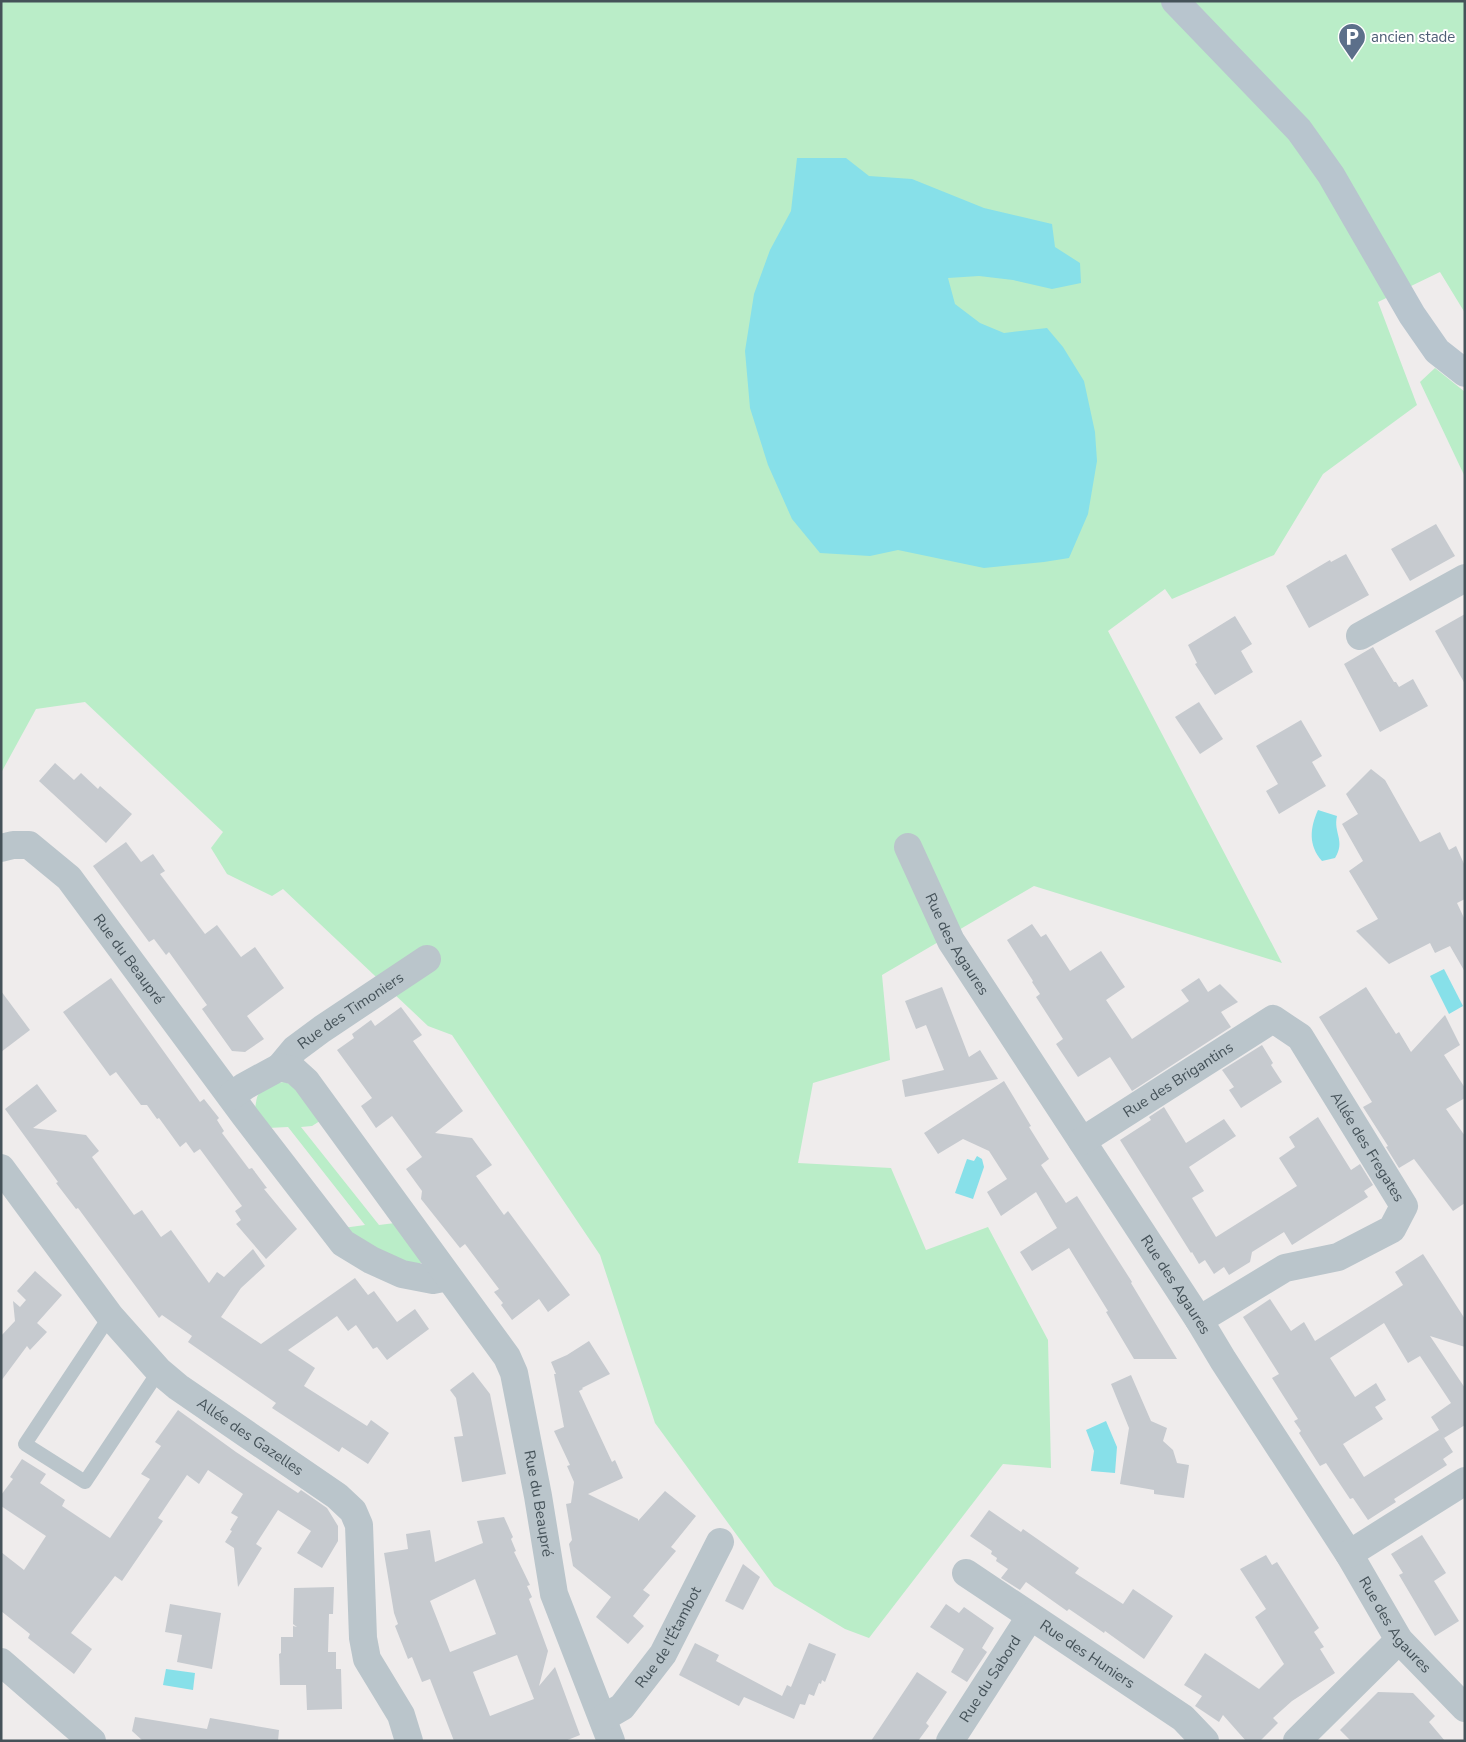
<svg xmlns="http://www.w3.org/2000/svg" width="1466" height="1742" font-family="'Nunito Sans',sans-serif">
  <style>
    .green { fill: #baedc8 }
    .water { fill: #87e0e9 }
    .building { fill: #c6cacf; fill-rule: evenodd }
    .lines { fill: none; stroke-linecap: round; stroke-linejoin: round }
    .lane { stroke: #bac5cb; stroke-width: 14 }
    .street { stroke: #bac5cb; stroke-width: 28 }
    .secondary { stroke: #b8c5ce; stroke-width: 28 }
    .labels { text-anchor: middle; dominant-baseline: central; stroke-width: 4; stroke-linejoin: round; paint-order: stroke }
    .service-label { font-size: 15px; fill: #4e5e75; stroke: #fff; text-anchor: start }
    .street-label { font-size: 15px; fill: #455259; stroke: #fff }
  </style>
  <rect width="100%" height="100%" fill="#efecec"/>
  <g class="green">
    <polygon points="1,1 1465,1 1465,313 1440,272 1378,302 1417,405 1323,474 1274,555 1172,599 1165,589 1108,631 1282,963 1034,886 882,975 890,1060 813,1083 798,1163 891,1168 926,1250 988,1227 1048,1340 1051,1468 1003,1464 869,1638 845,1629 774,1586 655,1423 600,1255 452,1035 428,1026 283,889 272,896 227,874 211,848 223,832 85,702 36,709 1,773"/>
    <polygon points="1435,368 1465,392 1465,477 1420,382"/>
    <path d="M284,1082L293,1085L323,1119L312,1126L301,1127L379,1225L403,1222L422,1262L415,1268L401,1266L343,1228L365,1225L288,1127L268,1128L255,1108C256,1105 256,1099 258,1095C263,1086 275,1083 284,1082Z"/>
  </g>
  <g class="water">
    <polygon points="797,158 846,158 869,176 912,179 984,208 1052,224 1055,247 1080,263 1081,283 1052,289 1013,280 979,276 948,278 955,304 980,323 1004,333 1047,328 1063,347 1084,381 1095,432 1097,461 1088,514 1069,558 1044,562 984,568 898,550 870,556 820,553 792,519 768,465 750,408 745,351 754,294 770,250 791,211"/>
    <path d="M1318,810L1337,816C1333,833 1346,841 1335,858L1322,861C1308,845 1310,828 1318,810Z"/>
    <polygon points="1444,969 1463,1006 1449,1014 1430,976"/>
    <polygon points="977,1156 982,1159 984,1167 973,1199 955,1193 967,1159 974,1161"/>
    <polygon points="1106,1421 1117,1447 1115,1473 1091,1471 1094,1451 1086,1430"/>
    <polygon points="166,1669 195,1673 193,1690 163,1685"/>
  </g>
  <g class="building">
    <polygon points="1436,524 1455,556 1410,581 1391,549"/>
    <polygon points="1346,554 1369,595 1309,628 1286,586 1330,560 1331,562"/>
    <polygon points="1465,614 1465,684 1435,631"/>
    <polygon points="1235,616 1252,644 1241,651 1253,672 1215,695 1195,664 1197,663 1188,645"/>
    <polygon points="1373,647 1394,682 1396,682 1399,687 1413,679 1428,706 1380,732 1344,664"/>
    <polygon points="1199,702 1223,739 1200,754 1175,717"/>
    <polygon points="1301,720 1322,756 1312,762 1326,786 1279,814 1266,791 1278,784 1256,746"/>
    <polygon points="55,763 74,780 81,773 98,789 100,786 132,814 106,843 39,781"/>
    <polygon points="1371,769 1385,780 1420,842 1440,832 1449,850 1456,846 1465,866 1465,899 1457,903 1465,920 1465,972 1450,946 1435,953 1430,943 1389,964 1356,931 1378,919 1349,871 1363,861 1342,824 1358,814 1346,794"/>
    <polygon points="126,842 141,862 153,854 165,871 160,874 205,934 217,925 241,957 255,947 284,988 247,1016 264,1039 245,1052 232,1051 202,1009 207,1005 169,952 166,955 154,939 149,942 93,866"/>
    <polygon points="1032,924 1041,937 1046,934 1070,971 1101,951 1125,987 1106,1000 1132,1039 1189,1001 1181,990 1199,978 1208,992 1220,984 1238,1002 1221,1012 1231,1027 1132,1091 1110,1057 1078,1077 1056,1044 1063,1039 1036,997 1040,994 1032,982 1033,981 1007,940"/>
    <polygon points="111,978 200,1102 204,1099 219,1118 217,1120 224,1131 222,1133 249,1169 252,1168 267,1188 264,1189 297,1229 266,1259 236,1224 241,1220 235,1211 242,1206 200,1149 194,1153 186,1142 180,1147 159,1118 157,1119 147,1105 141,1105 116,1072 110,1076 63,1012"/>
    <polygon points="942,987 969,1057 980,1050 998,1079 905,1097 902,1080 944,1070 926,1025 916,1029 905,1001"/>
    <polygon points="1366,987 1396,1034 1399,1032 1411,1052 1445,1015 1460,1045 1444,1055 1465,1088 1465,1098 1446,1109 1465,1136 1465,1203 1453,1211 1414,1159 1399,1168 1386,1147 1388,1146 1363,1107 1372,1102 1319,1017"/>
    <polygon points="1,991 30,1030 1,1052"/>
    <polygon points="401,1007 422,1035 413,1041 463,1111 435,1133 472,1138 492,1165 476,1176 504,1215 508,1211 570,1295 548,1312 539,1299 512,1320 501,1305 503,1303 494,1292 499,1289 465,1244 460,1248 421,1199 422,1191 406,1169 422,1157 392,1116 376,1128 361,1106 372,1098 337,1050 354,1038 352,1034 371,1020 375,1026"/>
    <polygon points="1262,1045 1273,1063 1271,1065 1282,1082 1241,1108 1229,1090 1234,1087 1222,1070"/>
    <polygon points="1004,1081 1031,1126 1029,1127 1049,1159 1041,1165 1066,1203 1077,1196 1132,1282 1131,1283 1177,1359 1134,1359 1106,1312 1108,1311 1069,1248 1032,1271 1020,1252 1057,1228 1036,1192 1001,1216 987,1192 1007,1179 989,1151 963,1139 938,1154 924,1133"/>
    <polygon points="37,1084 57,1111 33,1128 86,1135 99,1151 92,1157 134,1215 142,1210 161,1237 171,1230 209,1283 217,1272 224,1277 253,1249 265,1266 241,1288 221,1317 261,1344 355,1278 368,1295 374,1291 397,1322 415,1309 429,1329 387,1360 377,1347 373,1349 356,1325 348,1331 337,1316 288,1350 315,1368 304,1386 367,1426 371,1420 389,1433 368,1464 342,1447 339,1452 272,1408 276,1403 188,1342 192,1336 162,1315 159,1318 78,1208 76,1209 56,1183 58,1182 5,1109"/>
    <polygon points="1164,1107 1186,1143 1224,1119 1236,1136 1189,1167 1204,1191 1192,1198 1216,1237 1297,1186 1279,1158 1295,1147 1289,1137 1318,1117 1351,1170 1360,1164 1373,1185 1364,1191 1368,1197 1292,1245 1284,1232 1252,1252 1250,1262 1229,1275 1224,1267 1214,1274 1205,1260 1199,1264 1192,1252 1191,1253 1120,1140 1151,1120 1149,1117"/>
    <polygon points="1423,1254 1465,1319 1465,1347 1430,1336 1465,1388 1465,1425 1444,1438 1431,1417 1451,1403 1420,1356 1408,1363 1384,1323 1330,1358 1355,1397 1376,1383 1386,1400 1375,1407 1383,1419 1343,1444 1364,1477 1439,1430 1453,1452 1443,1459 1447,1465 1394,1499 1396,1502 1368,1520 1353,1498 1350,1499 1326,1463 1320,1466 1299,1433 1301,1431 1294,1421 1298,1419 1272,1378 1279,1374 1243,1317 1270,1299 1291,1331 1304,1322 1315,1341 1403,1285 1395,1272"/>
    <polygon points="35,1271 62,1295 37,1323 47,1332 30,1350 27,1346 1,1381 1,1336 15,1321 13,1301 20,1307 26,1300 17,1291"/>
    <polygon points="589,1341 610,1374 582,1388 583,1389 579,1391 612,1462 615,1460 623,1478 588,1494 638,1519 638,1521 665,1491 696,1516 671,1547 676,1551 643,1590 650,1595 633,1616 644,1626 628,1644 596,1617 611,1597 573,1566 569,1544 572,1540 566,1504 571,1503 574,1482 567,1466 570,1465 554,1431 564,1427 554,1374 556,1374 551,1362 567,1355"/>
    <polygon points="473,1372 490,1394 506,1474 462,1482 454,1437 463,1436 456,1398 450,1390"/>
    <polygon points="1131,1375 1151,1421 1167,1428 1163,1441 1173,1450 1177,1463 1189,1465 1184,1498 1154,1494 1154,1490 1120,1484 1129,1428 1111,1384"/>
    <polygon points="178,1410 236,1452 298,1493 301,1490 327,1508 338,1526 338,1541 322,1568 297,1553 311,1531 278,1510 256,1544 262,1548 238,1587 234,1548 225,1542 232,1531 230,1530 238,1517 231,1513 243,1494 208,1470 199,1484 187,1475 158,1518 163,1521 122,1581 115,1576 71,1633 92,1649 74,1674 28,1638 30,1634 1,1611 1,1552 24,1570 46,1536 1,1506 1,1495 13,1479 10,1477 22,1459 46,1474 40,1483 65,1500 62,1506 110,1538 150,1479 141,1474 161,1446 155,1442"/>
    <polygon points="989,1510 1021,1532 1023,1529 1079,1568 1075,1573 1123,1604 1133,1589 1173,1616 1144,1659 1105,1631 1104,1633 1069,1609 1067,1611 1026,1582 1020,1590 1001,1578 1008,1569 996,1561 997,1558 991,1554 992,1551 970,1536"/>
    <path d="M504,1517L513,1537L511,1539L516,1551L514,1552L530,1585L527,1586L532,1597L529,1599L548,1651L539,1686L555,1667L580,1735L565,1741H454L430,1679L422,1682L412,1657L408,1659L395,1626L398,1624L394,1613L384,1553L408,1549L406,1534L430,1530L435,1562L483,1543L477,1521ZM475,1579L496,1634L450,1652L430,1601ZM517,1655L534,1699L490,1716L473,1672Z"/>
    <polygon points="1422,1535 1446,1573 1434,1581 1459,1621 1435,1636 1399,1575 1403,1573 1391,1554"/>
    <polygon points="1266,1555 1272,1565 1277,1562 1319,1628 1314,1632 1324,1647 1320,1649 1335,1673 1292,1701 1273,1718 1278,1723 1260,1741 1246,1741 1223,1715 1219,1722 1195,1706 1202,1696 1184,1685 1205,1653 1259,1689 1284,1664 1255,1617 1266,1609 1240,1569"/>
    <polygon points="743,1564 760,1577 743,1610 725,1601"/>
    <polygon points="334,1587 333,1614 329,1614 328,1652 336,1652 336,1669 341,1669 342,1709 307,1710 306,1685 280,1685 279,1654 281,1653 281,1637 293,1637 293,1626 297,1627 293,1624 294,1588"/>
    <polygon points="170,1604 221,1613 212,1669 177,1662 182,1635 165,1632"/>
    <polygon points="946,1604 959,1613 964,1607 994,1628 982,1648 987,1652 967,1682 951,1672 964,1649 930,1627"/>
    <polygon points="695,1643 719,1655 716,1661 782,1696 787,1685 791,1687 809,1643 836,1654 825,1682 822,1680 821,1684 819,1683 814,1696 809,1694 805,1705 800,1704 794,1719 744,1697 739,1706 679,1675"/>
    <polygon points="917,1672 947,1692 926,1723 929,1726 918,1741 871,1741"/>
    <polygon points="1378,1692 1413,1693 1435,1716 1429,1722 1445,1741 1351,1741 1340,1730"/>
    <polygon points="135,1717 207,1729 210,1718 279,1730 278,1741 143,1741 132,1731"/>
  </g>
  <g class="lines">
    <polyline class="lane" points="110,1316 25,1444 85,1482 159,1371"/>
    <g class="street">
      <polyline points="1360,636 1465,578"/>
      <path id="s1" d="M908,847L951,941L1199,1320L1223,1360L1349,1554L1399,1640L1465,1708"/>
      <path id="s2" d="M1,848L13,845H29L69,878L245,1116L343,1243L371,1260L402,1274L433,1280L448,1277"/>
      <path id="s3" d="M280,1067L295,1049L322,1029L427,959"/>
      <path id="s4" d="M231,1096L245,1086L280,1067L295,1071L306,1081L507,1357L514,1373L538,1496L554,1594L611,1741"/>
      <path id="s5" d="M1082,1141L1273,1019L1300,1037L1404,1206L1392,1229L1338,1257L1285,1268L1199,1320"/>
      <path id="s6" d="M1,1168L110,1316L159,1371L178,1387L337,1496L353,1511L359,1525L363,1638L367,1659L401,1715L409,1741"/>
      <polyline points="1349,1554 1465,1481"/>
      <path id="s7" d="M966,1573L1183,1718L1205,1741"/>
      <polyline points="1,1662 92,1741"/>
      <path id="s8" d="M603,1718L622,1707L663,1654L720,1542"/>
      <path id="s9" d="M950,1741L1030,1617"/>
      <polyline points="1297,1741 1399,1640"/>
    </g>
    <polyline class="secondary" points="1175,1 1299,130 1331,175 1412,315 1437,351 1465,373"/>
  </g>
  <defs>
    <symbol id="parking-pin" viewBox="-11 -11 22 30"><path d="M0 17L-7.5 6A9.5 9.5 0 1 1 7.5 6Z" fill="#5c6f8a" stroke="#fff"/><path d="M-3.5-5.5H1a3.5 3.5 0 0 1 0 7H-1V5.5H-3.5ZM-1-3.4V-.6H.8a1.4 1.4 0 0 0 0-2.8Z" fill="#fff"/></symbol>
  </defs>
  <g fill-rule="evenodd">
    <use href="#parking-pin" x="1336" y="21" width="32" height="43"/>
  </g>
  <g class="labels">
    <g class="service-label">
      <text x="1371" y="37">ancien stade</text>
    </g>
    <g class="street-label">
      <text stroke="none"><textPath href="#s1" startOffset="109">Rue des Agaures</textPath></text>
      <text stroke="none"><textPath href="#s2" startOffset="181">Rue du Beaupré</textPath></text>
      <text stroke="none"><textPath href="#s3" startOffset="91">Rue des Timoniers</textPath></text>
      <text stroke="none"><textPath href="#s5" startOffset="114">Rue des Brigantins</textPath></text>
      <text stroke="none"><textPath href="#s5" startOffset="388">Allée des Fregates</textPath></text>
      <text stroke="none"><textPath href="#s1" startOffset="514">Rue des Agaures</textPath></text>
      <text stroke="none"><textPath href="#s6" startOffset="370">Allée des Gazelles</textPath></text>
      <text stroke="none"><textPath href="#s4" startOffset="579">Rue du Beaupré</textPath></text>
      <text stroke="none"><textPath href="#s1" startOffset="919">Rue des Agaures</textPath></text>
      <text stroke="none"><textPath href="#s8" startOffset="106">Rue de l'Étambot</textPath></text>
      <text stroke="none"><textPath href="#s7" startOffset="146">Rue des Huniers</textPath></text>
      <text stroke="none"><textPath href="#s9" startOffset="74">Rue du Sabord</textPath></text>
    </g>
  </g>
  <rect width="1466" height="1742" fill="none" stroke="#455259" stroke-width="5"/>
</svg>
